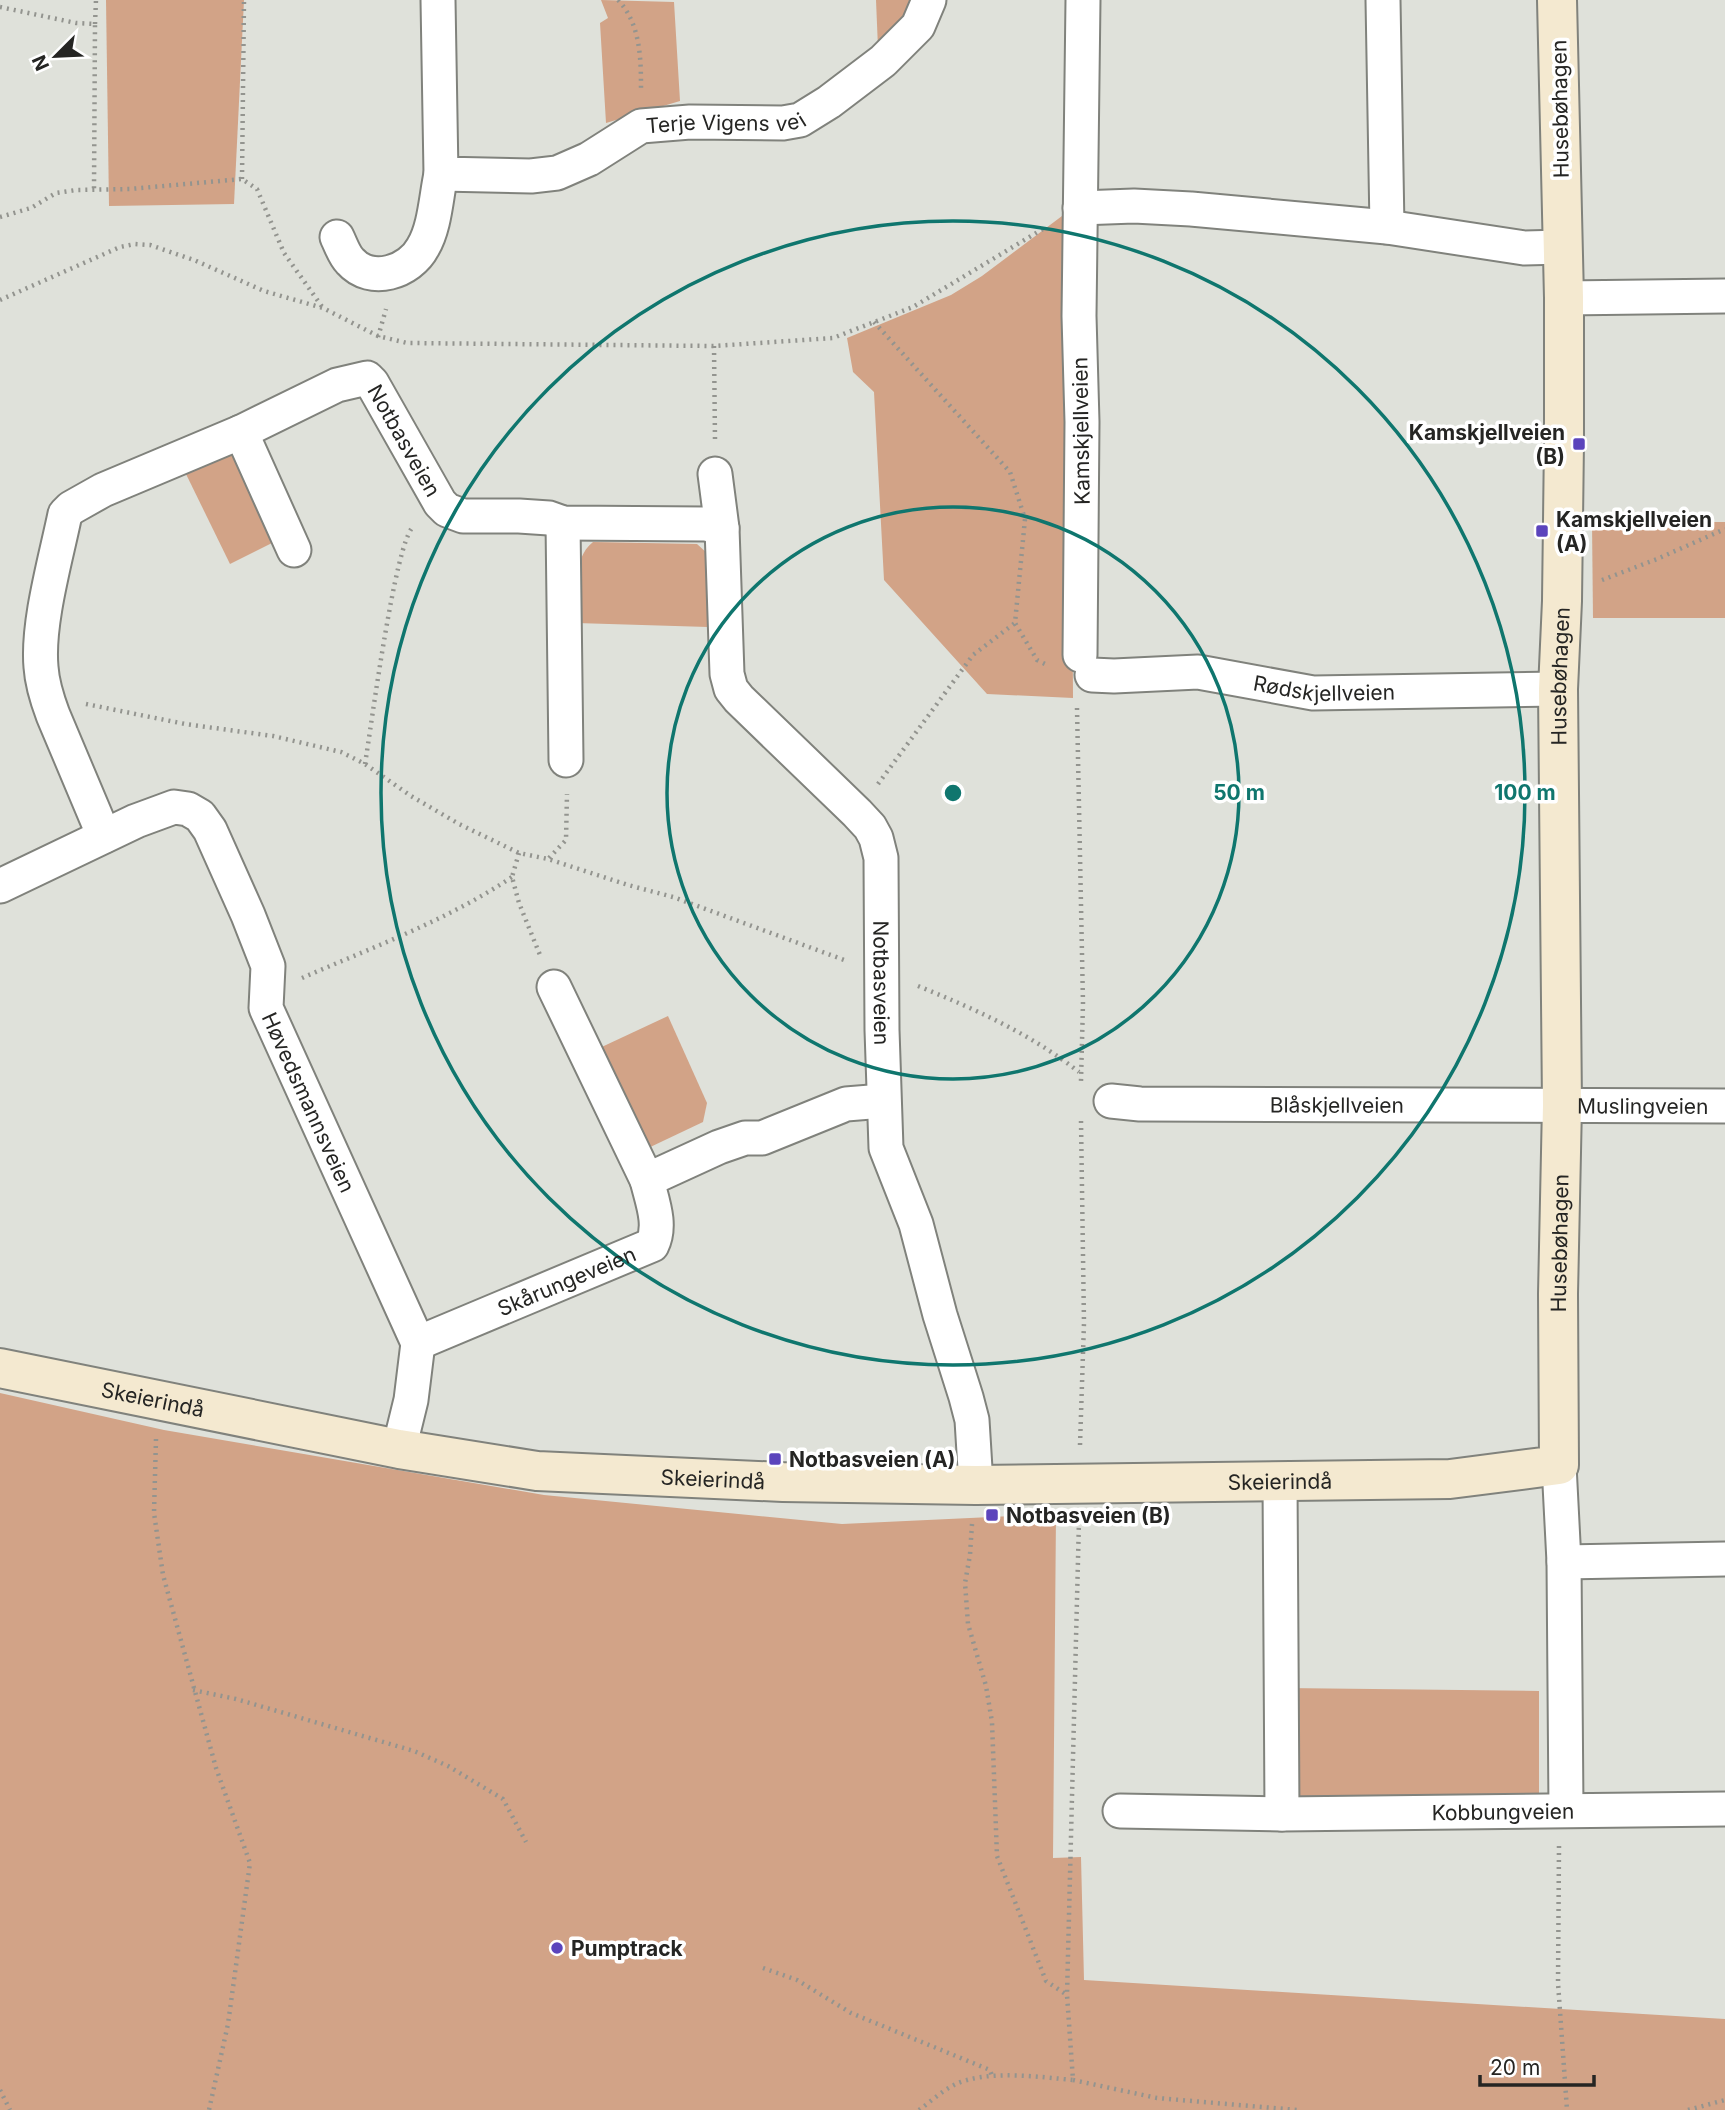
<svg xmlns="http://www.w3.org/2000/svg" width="1725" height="2110" font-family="Inter,sans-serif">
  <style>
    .green { fill: #d2a387 }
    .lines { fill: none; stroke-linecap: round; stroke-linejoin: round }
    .street-casing { stroke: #80827c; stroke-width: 37 }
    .secondary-casing { stroke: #80827c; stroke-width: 42 }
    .path { stroke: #93948f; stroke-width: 4.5; stroke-dasharray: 2 5; stroke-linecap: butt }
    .street { stroke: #fff; stroke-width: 33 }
    .secondary { stroke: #f4e9d0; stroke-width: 38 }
    .ring { fill: none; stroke: #0f766e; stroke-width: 3.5 }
    .poi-dot { fill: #5b44bc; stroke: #fff; stroke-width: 2.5 }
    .labels { text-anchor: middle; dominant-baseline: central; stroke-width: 7; stroke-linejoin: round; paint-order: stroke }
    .street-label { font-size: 21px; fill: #252523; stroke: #fff }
    .poi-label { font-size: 21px; font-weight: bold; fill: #252523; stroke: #fff; text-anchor: start }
    .centre { fill: #0f766e; stroke: #fff; stroke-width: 3.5 }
    .ring-label { font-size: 21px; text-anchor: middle; font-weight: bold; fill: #0f766e; stroke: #fff; stroke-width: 7; stroke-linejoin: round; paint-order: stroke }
  </style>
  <rect width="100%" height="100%" fill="#dfe1da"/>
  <g class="green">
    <polygon points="106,0 244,0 234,204 109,206"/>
    <polygon points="601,0 674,2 680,101 606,123 600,23 608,18"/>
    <polygon points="876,0 909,0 907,18 878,48"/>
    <polygon points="1070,210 1073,698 987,694 884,580 874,392 853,372 847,338 951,295 982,276"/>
    <polygon points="219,453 238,455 278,540 230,564 185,472"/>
    <polygon points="1592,522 1725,522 1725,618 1593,618"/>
    <path d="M593,542L697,544L708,554V627L576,623C577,598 571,559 593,542Z"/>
    <polygon points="668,1016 707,1103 703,1122 644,1150 591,1052"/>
    <polygon points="0,1393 164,1430 544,1495 842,1524 1056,1514 1053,1858 1081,1857 1084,1980 1725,2019 1725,2110 0,2110"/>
    <polygon points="1285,1688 1539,1691 1539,1795 1284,1809"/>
  </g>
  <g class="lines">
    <defs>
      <g id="street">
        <path id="s1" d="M438,0L441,174L531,176L557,173L589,159L641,126L690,122L783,123L800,120L829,102L883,61L918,26L929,0"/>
        <polyline points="1383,0 1387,227"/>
        <polyline points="1080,208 1134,206 1191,209 1387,227 1524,248 1563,247"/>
        <path d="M337,237C341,245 344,255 350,261C371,285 410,272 423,247C435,227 436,197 441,174"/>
        <polyline points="1564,298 1725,296"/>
        <polyline points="241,432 294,550"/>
        <path id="s2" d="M715,474L722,528L727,674L731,689L739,699L857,813L870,827L876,838L881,858L882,1030L886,1148L916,1224L940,1315L966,1397L972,1420L976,1485"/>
        <polyline points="563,523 566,760"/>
        <polyline points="1080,655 1082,422 1079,316 1083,0"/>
        <path id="s3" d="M1092,675L1114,676L1198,672L1313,693L1558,689"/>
        <path id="s4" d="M104,836L53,715C47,699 42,683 41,667C37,623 56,558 65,514L71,508L103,490L241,432L337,385L367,378L372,383L440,503L447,510L463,516H519L549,518L563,523L706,524L722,528"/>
        <path id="s5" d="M0,886L136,821L174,807L188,809L200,816L210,830L248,915L268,966L266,1008L418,1343L411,1400L399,1449"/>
        <polyline points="554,987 647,1180"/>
        <path id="s6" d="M1111,1101L1140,1104L1725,1106"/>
        <path id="s7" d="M418,1343L652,1245C662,1225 652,1201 647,1180L719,1147L745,1138H762L846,1104L883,1101"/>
        <polyline points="1559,1465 1564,1562 1566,1809"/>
        <polyline points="1280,1480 1282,1814"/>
        <polyline points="1564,1562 1725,1559"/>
        <path id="s8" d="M1120,1811L1282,1814L1725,1809"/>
      </g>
      <g id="secondary">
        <path id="s9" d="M0,1368L399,1449L537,1471L783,1482L976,1485L1450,1479L1559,1465L1558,1294L1562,1105L1558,689L1562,601L1564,441V298L1557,0"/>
      </g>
    </defs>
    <use href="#street" class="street-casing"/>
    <use href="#secondary" class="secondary-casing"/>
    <g class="path">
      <path d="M618,0C641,24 641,60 641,91"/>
      <polyline points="0,7 76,23 95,24 94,189"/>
      <polyline points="95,24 96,0"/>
      <polyline points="242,179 244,0"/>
      <polyline points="0,217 31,208 56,193 76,190 130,189 242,179 257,189 284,253 323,308"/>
      <polyline points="0,300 120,247 135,244 150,245 194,260 264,291 323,308 378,336 407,343 714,346 833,338 913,307 1046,227"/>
      <polyline points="874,322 1010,472 1025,519 1015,623 1037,660 1045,664"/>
      <polyline points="378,337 386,309"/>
      <polyline points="714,346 715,440"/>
      <polyline points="1602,580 1657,559 1725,529"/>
      <polyline points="86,704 185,724 273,736 341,752 365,764 411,796 459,824 519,853 548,859 628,885 673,897 847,961"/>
      <polyline points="1077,708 1083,1003 1081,1081"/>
      <path d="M365,764C371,728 395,543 413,527"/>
      <polyline points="878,784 973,655 1015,623"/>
      <polyline points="519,853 512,877 519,903 540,955"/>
      <polyline points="549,858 566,840 567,794"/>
      <path d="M302,978C373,947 448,920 512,877"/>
      <path d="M918,986C977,1010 1029,1033 1079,1072"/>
      <polyline points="156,1439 154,1513 163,1575 216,1768 250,1863 228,2024 209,2110"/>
      <polyline points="1080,1445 1084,1323 1081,1121"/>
      <polyline points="972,1524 970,1555 965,1583 968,1624 986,1686 992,1722 997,1856 1046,1981 1067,1995"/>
      <polyline points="193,1690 236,1699 414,1751 448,1766 503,1799 526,1842"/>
      <polyline points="1559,1846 1558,1983 1567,2110"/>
      <polyline points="763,1968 797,1980 851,2013 990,2070 992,2076"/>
      <polyline points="1073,2080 1157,2098 1297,2110"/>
      <polyline points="0,2090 10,2110"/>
      <path d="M919,2110C930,2102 942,2091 954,2085C986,2069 1039,2077 1073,2080L1067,1995L1079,1520"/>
      <polyline points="1688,2110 1725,2100"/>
    </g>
    <use href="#street" class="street"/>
    <use href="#secondary" class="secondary"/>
  </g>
  <g class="ring">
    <circle cx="953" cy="793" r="286"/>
    <circle cx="953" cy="793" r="572"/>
  </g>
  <g class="poi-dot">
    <rect x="1572" y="437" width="14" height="14" rx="3.5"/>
    <rect x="1535" y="524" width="14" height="14" rx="3.5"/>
    <rect x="768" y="1452" width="14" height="14" rx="3.5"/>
    <rect x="985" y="1508" width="14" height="14" rx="3.5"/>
    <circle cx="557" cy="1948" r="7"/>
  </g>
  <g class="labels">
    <g class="street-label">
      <text transform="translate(1560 109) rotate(-91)">Husebøhagen</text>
      <text stroke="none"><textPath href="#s1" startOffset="471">Terje Vigens vei</textPath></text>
      <text transform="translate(1081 431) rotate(-91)">Kamskjellveien</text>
      <text stroke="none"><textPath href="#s4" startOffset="742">Notbasveien</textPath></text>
      <text stroke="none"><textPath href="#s9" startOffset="2359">Husebøhagen</textPath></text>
      <text stroke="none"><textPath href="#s3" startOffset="234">Rødskjellveien</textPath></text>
      <text stroke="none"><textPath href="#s2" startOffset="570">Notbasveien</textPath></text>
      <text stroke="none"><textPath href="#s5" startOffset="530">Høvedsmannsveien</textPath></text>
      <text stroke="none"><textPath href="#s6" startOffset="226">Blåskjellveien</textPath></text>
      <text stroke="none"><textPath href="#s6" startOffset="532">Muslingveien</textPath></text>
      <text stroke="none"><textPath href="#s9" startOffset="1792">Husebøhagen</textPath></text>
      <text stroke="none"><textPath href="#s7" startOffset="161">Skårungeveien</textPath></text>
      <text stroke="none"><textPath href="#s9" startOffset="156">Skeierindå</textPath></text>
      <text stroke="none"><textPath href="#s9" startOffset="723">Skeierindå</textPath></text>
      <text stroke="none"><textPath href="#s9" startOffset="1290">Skeierindå</textPath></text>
      <text stroke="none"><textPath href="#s8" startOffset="383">Kobbungveien</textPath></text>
    </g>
    <g class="poi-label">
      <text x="1565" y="432" text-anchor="end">Kamskjellveien<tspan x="1565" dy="24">(B)</tspan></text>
      <text x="1556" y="519">Kamskjellveien<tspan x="1556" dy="24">(A)</tspan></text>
      <text x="789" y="1459">Notbasveien (A)</text>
      <text x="1006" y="1515">Notbasveien (B)</text>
      <text x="571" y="1948">Pumptrack</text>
    </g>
  </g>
  <circle cx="953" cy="793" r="10" class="centre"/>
  <g class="ring-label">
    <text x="1239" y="800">50 m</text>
    <text x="1525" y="800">100 m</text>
  </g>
  <g transform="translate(56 56) rotate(246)" stroke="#ffffff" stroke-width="5" paint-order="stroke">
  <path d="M0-5L12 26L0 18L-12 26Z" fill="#252523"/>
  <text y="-10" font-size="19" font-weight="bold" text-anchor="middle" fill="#252523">N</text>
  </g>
  <path d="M1480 2075v10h114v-10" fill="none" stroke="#252523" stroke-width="3.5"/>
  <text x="1490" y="2075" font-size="21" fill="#252523" stroke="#ffffff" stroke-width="5" paint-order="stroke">20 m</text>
</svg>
